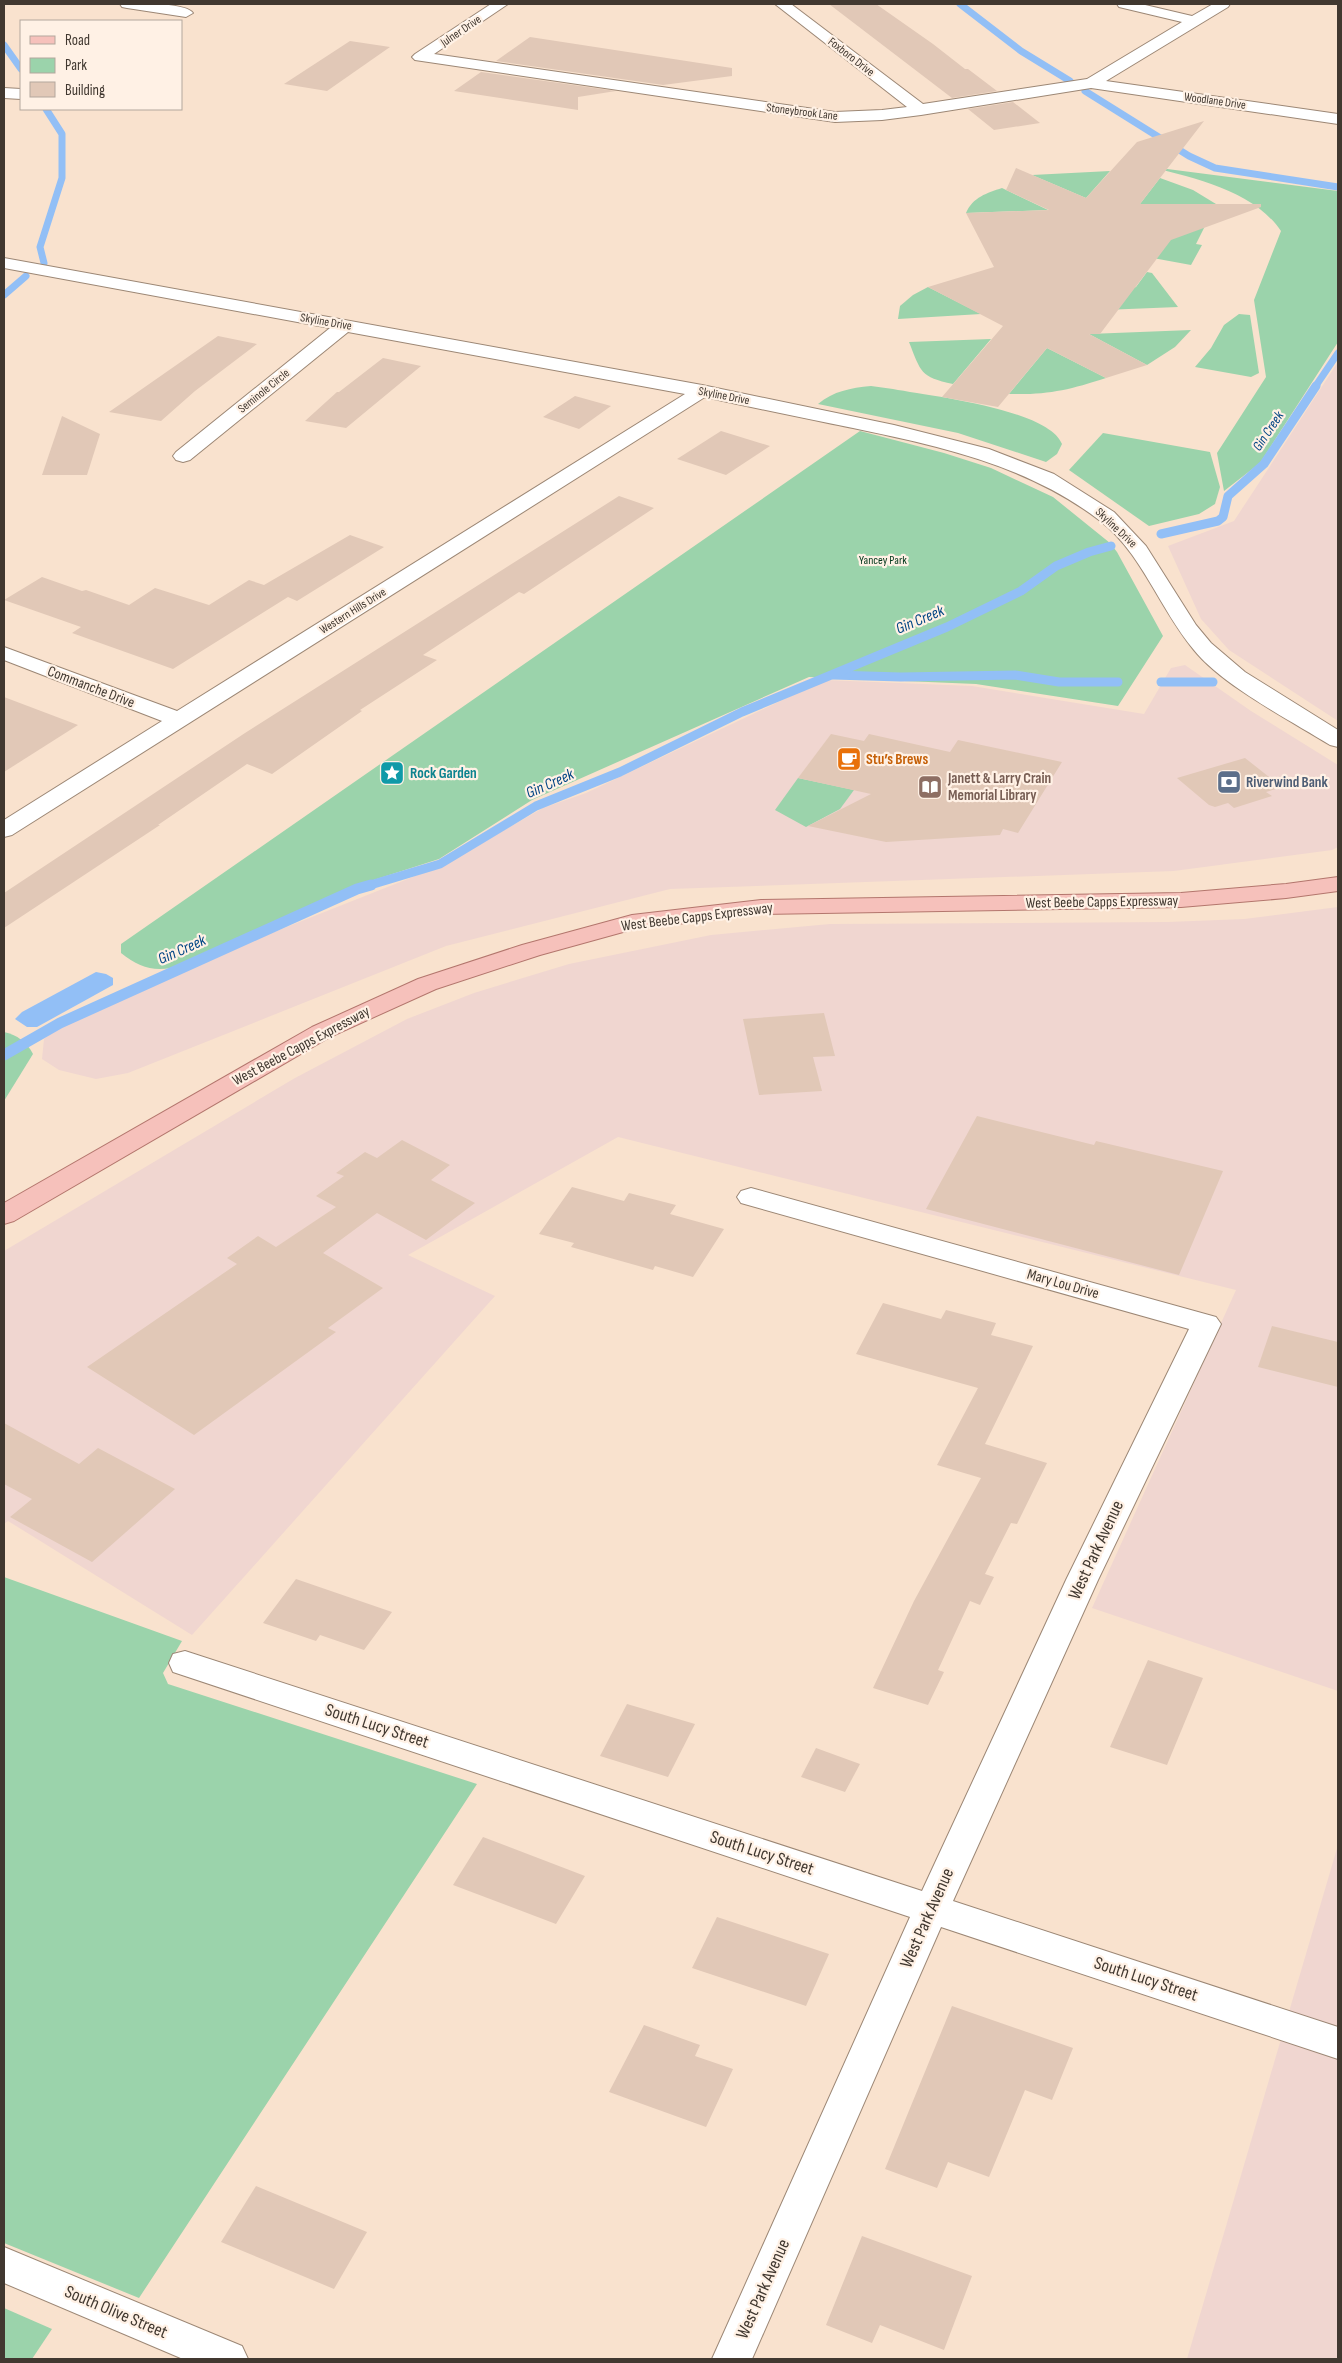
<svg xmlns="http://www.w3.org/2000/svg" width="1342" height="2363" font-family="'Sofia Sans Condensed',sans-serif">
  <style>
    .commercial { fill: #f0d6d0 }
    .green { fill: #9bd3ab }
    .water { fill: #92bff6 }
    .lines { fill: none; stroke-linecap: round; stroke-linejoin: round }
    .stream-far2 { stroke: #92bff6; stroke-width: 7 }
    .stream-far1 { stroke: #92bff6; stroke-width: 9 }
    .stream { stroke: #92bff6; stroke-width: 11 }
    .building { fill: #e1c8b7 }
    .minor-casing { stroke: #9c8775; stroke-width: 2 }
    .major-casing { stroke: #b3766d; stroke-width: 2 }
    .minor { fill: #fff; fill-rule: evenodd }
    .major { fill: #f6c1bb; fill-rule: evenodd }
    .labels { text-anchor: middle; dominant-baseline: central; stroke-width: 4.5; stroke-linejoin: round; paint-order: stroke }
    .far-street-label { font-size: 12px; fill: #413830; stroke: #fff1e5 }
    .far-park-label { font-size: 12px; fill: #01361a; stroke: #fff1e5 }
    .far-water-label { font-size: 14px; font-style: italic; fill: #004484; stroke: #fff1e5 }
    .street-label { font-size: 15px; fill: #413830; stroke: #fff1e5 }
    .food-label { font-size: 15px; font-weight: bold; fill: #c56008; stroke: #fff1e5; text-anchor: start }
    .culture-label { font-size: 15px; font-weight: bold; fill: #0d838f; stroke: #fff1e5; text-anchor: start }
    .education-label { font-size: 15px; font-weight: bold; fill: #785e54; stroke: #fff1e5; text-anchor: start }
    .service-label { font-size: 15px; font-weight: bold; fill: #4e5e75; stroke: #fff1e5; text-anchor: start }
    .water-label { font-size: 16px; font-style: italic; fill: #004484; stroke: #fff1e5 }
    .near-street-label { font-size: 18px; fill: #413830; stroke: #fff1e5 }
  </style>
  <rect width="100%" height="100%" fill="#f9e2ce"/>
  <g class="commercial">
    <polygon points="1338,362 1338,721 1229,650 1201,619 1168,546 1234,521"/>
    <polygon points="1185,665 1251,711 1338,765 1338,847 1332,850 1174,871 670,889 446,946 128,1073 96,1079 59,1070 42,1059 44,1039 63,1024 269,934 443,865 543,808 586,793 825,680 972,686 1144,714 1171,668"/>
    <polygon points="1338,907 1338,1691 1092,1608 1236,1290 618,1137 408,1255 495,1296 192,1635 8,1521 4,1524 4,1251 295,1078 407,1019 474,993 569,964 711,935 830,924 1168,922 1244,919"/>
    <polygon points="1338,1845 1338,2359 1187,2359"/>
  </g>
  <g class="green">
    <path d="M1144,166L1338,191V342L1260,463L1224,491L1217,453L1266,377L1254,300L1281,231C1253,190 1190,176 1144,166Z"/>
    <polygon points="1110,171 1086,198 1032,175"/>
    <polygon points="1160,178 1193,190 1216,204 1140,204"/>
    <path d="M1002,188L1048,210L966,213C973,197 987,193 1002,188Z"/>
    <polygon points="1206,224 1196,244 1202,245 1191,265 1131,254"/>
    <polygon points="1147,272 1152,273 1178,307 1079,311 1136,287"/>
    <polygon points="928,287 981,314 898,319 900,306 913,295"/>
    <polygon points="1239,314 1250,315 1259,373 1251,377 1195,367 1211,348 1224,325"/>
    <polygon points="1191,330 1175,347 1147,365 1089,334"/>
    <path d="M991,339L953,384C920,377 921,372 909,342Z"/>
    <path d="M1047,348L1106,378C1069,390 1048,395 1009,394Z"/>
    <path d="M871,386L893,389C930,396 1048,409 1062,444L1057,454L1046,462L958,433L818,404C834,391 850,388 871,386Z"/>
    <path d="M860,431L944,453L991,468L1053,497L1110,543L1117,552L1163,636L1118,706L976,684L809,677L532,800L439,859L355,886L185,964C159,973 142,970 121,953V944Z"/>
    <polygon points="1103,433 1210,452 1220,487 1215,504 1199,514 1149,526 1069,470"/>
    <polygon points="798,778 854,790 840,809 806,827 775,810"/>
    <path d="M4,1032C17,1035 27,1042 33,1054L4,1101Z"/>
    <polygon points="4,1577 182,1641 163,1673 168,1684 477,1784 139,2298 4,2243"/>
    <polygon points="4,2308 52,2329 32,2359 4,2359"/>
  </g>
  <polygon class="water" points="96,972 106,974 113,978 113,985 37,1027 27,1027 15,1019 22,1012"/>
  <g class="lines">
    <g class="stream-far2">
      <polyline points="960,4 1021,51 1070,81"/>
      <polyline points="4,45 21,69"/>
      <polyline points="1085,91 1189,156 1215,168 1338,187"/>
      <polyline points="44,263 40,247 62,178 62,134 46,109"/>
      <polyline points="4,295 26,276"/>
      <polyline points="1315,387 1338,353"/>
    </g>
    <g class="stream-far1">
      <polyline points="1161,534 1218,521 1223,517 1228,496 1264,464 1316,386"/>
      <polyline points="833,675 901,677 1015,675 1059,682 1118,682"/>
      <polyline points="1161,682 1213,682"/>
      <polyline points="367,886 440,864 536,806 620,772 742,712 947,627 1021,591 1056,566 1089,552 1111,546"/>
    </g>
    <polyline class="stream" points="4,1055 60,1023 357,889 371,885"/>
  </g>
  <g class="building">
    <polygon points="829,4 876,4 933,44 965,69 968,69 997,91 952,98"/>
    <polygon points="530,37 732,68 732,76 663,85 496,61"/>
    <polygon points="350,41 390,47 327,91 284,84"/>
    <polygon points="481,72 616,91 578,97 578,110 454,91"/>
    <polygon points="1013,102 1040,123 994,130 968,109"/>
    <polygon points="1204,121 1140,204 1261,204 1261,207 1171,240 1100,334 1089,334 1147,365 1106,378 1047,348 998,407 942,397 1003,326 928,287 994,267 966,213 1049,210 1006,190 1016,168 1086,198 1137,142"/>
    <polygon points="218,336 257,344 195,391 161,421 109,412"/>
    <polygon points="383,358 421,366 346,428 305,421 337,392 339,392"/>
    <polygon points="575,396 611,406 579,429 543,417"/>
    <polygon points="62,416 100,434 87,475 42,475"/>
    <polygon points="721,431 770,446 726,475 677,459"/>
    <polygon points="619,496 654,508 524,594 519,592 423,655 437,660 360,710 362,711 272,774 247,764 158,825 160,825 4,928 4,893 245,733"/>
    <polygon points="350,535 384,547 297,601 288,597 173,669 72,633 81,627 4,600 42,577 82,591 86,590 129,605 155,588 209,605 249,580 264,585"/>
    <polygon points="4,697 78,725 4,772"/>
    <polygon points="831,734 864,741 869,734 950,752 958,740 1062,762 1018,833 1003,829 1000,835 886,842 808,826 871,794 798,778"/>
    <polygon points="1245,758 1282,787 1266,792 1272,796 1234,808 1228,803 1215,807 1209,805 1177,778"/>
    <polygon points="824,1013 835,1056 813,1057 822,1091 759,1095 743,1019"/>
    <polygon points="977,1116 1094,1145 1096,1141 1223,1171 1179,1275 926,1209"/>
    <polygon points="402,1140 450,1165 431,1180 475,1203 426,1240 377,1213 323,1253 383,1288 328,1328 336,1332 194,1435 87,1367 237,1264 227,1258 258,1236 276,1247 336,1207 316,1196 344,1176 336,1173 365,1152 377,1158"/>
    <polygon points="572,1187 624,1201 629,1193 676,1205 670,1214 724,1229 693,1277 655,1266 653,1270 571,1247 574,1243 539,1234"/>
    <polygon points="883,1303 941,1319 946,1310 996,1323 991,1335 1033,1346 985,1444 1047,1463 1017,1524 1011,1523 985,1574 994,1577 980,1605 970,1601 938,1670 944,1672 928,1705 873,1688 914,1601 981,1478 937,1465 978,1388 856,1354"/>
    <polygon points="1272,1326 1338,1342 1338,1387 1258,1367"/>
    <polygon points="4,1423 79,1464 98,1448 175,1489 92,1562 10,1517 32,1499 4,1484"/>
    <polygon points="296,1579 392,1612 364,1650 320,1635 316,1641 263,1623"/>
    <polygon points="1148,1660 1203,1678 1167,1765 1110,1747"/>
    <polygon points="627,1704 695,1724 668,1777 600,1756"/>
    <polygon points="816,1748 860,1764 845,1792 801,1777"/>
    <polygon points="483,1837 585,1876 556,1924 453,1885"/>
    <polygon points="717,1917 829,1954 806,2006 692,1968"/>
    <polygon points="952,2006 1073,2048 1052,2100 1025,2090 989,2177 948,2162 937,2188 885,2169"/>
    <polygon points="644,2025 700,2045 695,2056 733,2069 706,2127 609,2092"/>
    <polygon points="256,2186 367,2232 334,2289 221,2242"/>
    <polygon points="862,2236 972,2276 944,2350 880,2325 872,2343 826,2325"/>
  </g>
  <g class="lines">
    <defs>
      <g id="minor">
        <path d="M120,4C134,4 185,2 193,13L186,17L127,8L122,7Z"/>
        <polygon points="491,4 508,4 434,54 835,112 882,110 907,107 775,4 791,4 923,104 1087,79 1182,22 1119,7 1117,4 1141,4 1192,16 1213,4 1230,4 1228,7 1106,81 1338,114 1338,124 1091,88 921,115 882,120 835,122 415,60 412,57 415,54"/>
        <polygon points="4,88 21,89 21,99 4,98"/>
        <path d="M4,258L702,385L894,425L989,449L1054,474L1114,512L1146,546L1196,625L1211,643L1245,672L1338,730V747L1330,745C1290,720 1223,686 1194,650C1160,610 1141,551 1099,520C1027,465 939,446 853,428C804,418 754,408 705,397L12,835L4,837V820L162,721L4,660V647L177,711L685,394L348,332L190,460L183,462L176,460L173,456L176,452L330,328L4,268Z"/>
        <polygon points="751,1188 1216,1317 1221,1324 1098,1580 953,1901 1338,2027 1338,2059 941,1927 752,2359 712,2359 910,1917 173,1672 169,1663 173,1654 185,1651 922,1891 1066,1580 1189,1329 741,1203 737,1197 741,1191"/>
        <polygon points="4,2247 242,2346 248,2359 183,2359 4,2283"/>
      </g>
      <polygon id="major" points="1338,877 1338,891 1286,898 1181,907 761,914 634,929 540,955 436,989 330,1037 14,1221 4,1224 4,1203 312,1027 418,979 522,945 632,915 761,900 1181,893 1286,884"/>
    </defs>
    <use href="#minor" class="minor-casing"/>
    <use href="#major" class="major-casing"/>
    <use href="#minor" class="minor"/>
    <use href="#major" class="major"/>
  </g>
  <defs>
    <symbol id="cafe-square" viewBox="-11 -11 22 22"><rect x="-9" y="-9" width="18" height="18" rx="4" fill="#e8710a" stroke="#fff1e5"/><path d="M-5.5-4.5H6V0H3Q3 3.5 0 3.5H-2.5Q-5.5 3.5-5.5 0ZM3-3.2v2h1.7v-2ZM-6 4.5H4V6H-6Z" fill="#fff"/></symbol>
    <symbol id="sight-square" viewBox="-11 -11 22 22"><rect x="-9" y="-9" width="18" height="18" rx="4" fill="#0f9aa8" stroke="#fff1e5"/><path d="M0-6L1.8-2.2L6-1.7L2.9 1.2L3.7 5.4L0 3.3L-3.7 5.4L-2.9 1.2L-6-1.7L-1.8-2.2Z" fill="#fff"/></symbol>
    <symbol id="bank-square" viewBox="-11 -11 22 22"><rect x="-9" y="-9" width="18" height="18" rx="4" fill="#5c6f8a" stroke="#fff1e5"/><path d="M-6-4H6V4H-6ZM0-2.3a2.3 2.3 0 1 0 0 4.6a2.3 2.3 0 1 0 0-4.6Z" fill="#fff"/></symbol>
    <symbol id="library-square" viewBox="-11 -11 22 22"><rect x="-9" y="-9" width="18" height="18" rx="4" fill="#8d6e63" stroke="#fff1e5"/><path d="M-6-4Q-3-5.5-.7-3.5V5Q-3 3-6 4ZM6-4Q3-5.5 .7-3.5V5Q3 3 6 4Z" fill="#fff"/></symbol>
  </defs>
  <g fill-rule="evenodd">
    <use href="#cafe-square" x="835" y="745" width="28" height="28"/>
    <use href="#sight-square" x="378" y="759" width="28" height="28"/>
    <use href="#bank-square" x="1215" y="768" width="28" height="28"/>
    <use href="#library-square" x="916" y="773" width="28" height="28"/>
  </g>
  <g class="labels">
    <g class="far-street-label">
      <text transform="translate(461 31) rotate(-34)">Julner Drive</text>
      <text transform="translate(851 57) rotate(38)">Foxboro Drive</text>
      <text transform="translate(1215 101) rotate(8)">Woodlane Drive</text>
      <text transform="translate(802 112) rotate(7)">Stoneybrook Lane</text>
      <text transform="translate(326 322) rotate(10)">Skyline Drive</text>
      <text transform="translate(264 391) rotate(-39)">Seminole Circle</text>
      <text transform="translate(724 396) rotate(11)">Skyline Drive</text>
      <text transform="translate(1116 528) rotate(43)">Skyline Drive</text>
      <text transform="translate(353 611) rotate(-32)">Western Hills Drive</text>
    </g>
    <g class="far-park-label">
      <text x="883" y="560">Yancey Park</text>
    </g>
    <g class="far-water-label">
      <text transform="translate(1268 431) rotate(-56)">Gin Creek</text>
    </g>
    <g class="street-label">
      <text transform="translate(91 687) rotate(21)">Commanche Drive</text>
      <text transform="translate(1102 902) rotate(-1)">West Beebe Capps Expressway</text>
      <text transform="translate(697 917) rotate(-7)">West Beebe Capps Expressway</text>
      <text transform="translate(301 1046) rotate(-28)">West Beebe Capps Expressway</text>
      <text transform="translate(1063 1284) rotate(16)">Mary Lou Drive</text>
    </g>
    <g class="food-label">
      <text x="866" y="759">Stu’s Brews</text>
    </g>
    <g class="culture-label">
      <text x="410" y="773">Rock Garden</text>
    </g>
    <g class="education-label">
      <text x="948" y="778">Janett &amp; Larry Crain<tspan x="948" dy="17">Memorial Library</tspan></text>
    </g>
    <g class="service-label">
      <text x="1246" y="782">Riverwind Bank</text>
    </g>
    <g class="water-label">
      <text transform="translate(920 620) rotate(-23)">Gin Creek</text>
      <text transform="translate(550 784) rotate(-24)">Gin Creek</text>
      <text transform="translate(182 950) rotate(-24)">Gin Creek</text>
    </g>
    <g class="near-street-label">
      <text transform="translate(1096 1550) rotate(-65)">West Park Avenue</text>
      <text transform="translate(377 1726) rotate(18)">South Lucy Street</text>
      <text transform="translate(762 1853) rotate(18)">South Lucy Street</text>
      <text transform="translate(927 1918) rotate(-66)">West Park Avenue</text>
      <text transform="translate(1146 1979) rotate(18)">South Lucy Street</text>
      <text transform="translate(763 2289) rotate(-66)">West Park Avenue</text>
      <text transform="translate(116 2312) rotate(23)">South Olive Street</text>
    </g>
  </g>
  <rect width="1342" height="2363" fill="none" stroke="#413830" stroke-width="10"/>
  <rect x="20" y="20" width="162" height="90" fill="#fff1e5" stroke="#b3a79d"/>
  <rect x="30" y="36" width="25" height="8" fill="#f6c1bb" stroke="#b3a79d"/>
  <text x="65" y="45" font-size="15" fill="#413830">Road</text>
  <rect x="30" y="58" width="25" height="15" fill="#9bd3ab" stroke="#b3a79d"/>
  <text x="65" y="70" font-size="15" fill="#413830">Park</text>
  <rect x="30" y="82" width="25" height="15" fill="#e1c8b7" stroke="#b3a79d"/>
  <text x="65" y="95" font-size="15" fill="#413830">Building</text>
</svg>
